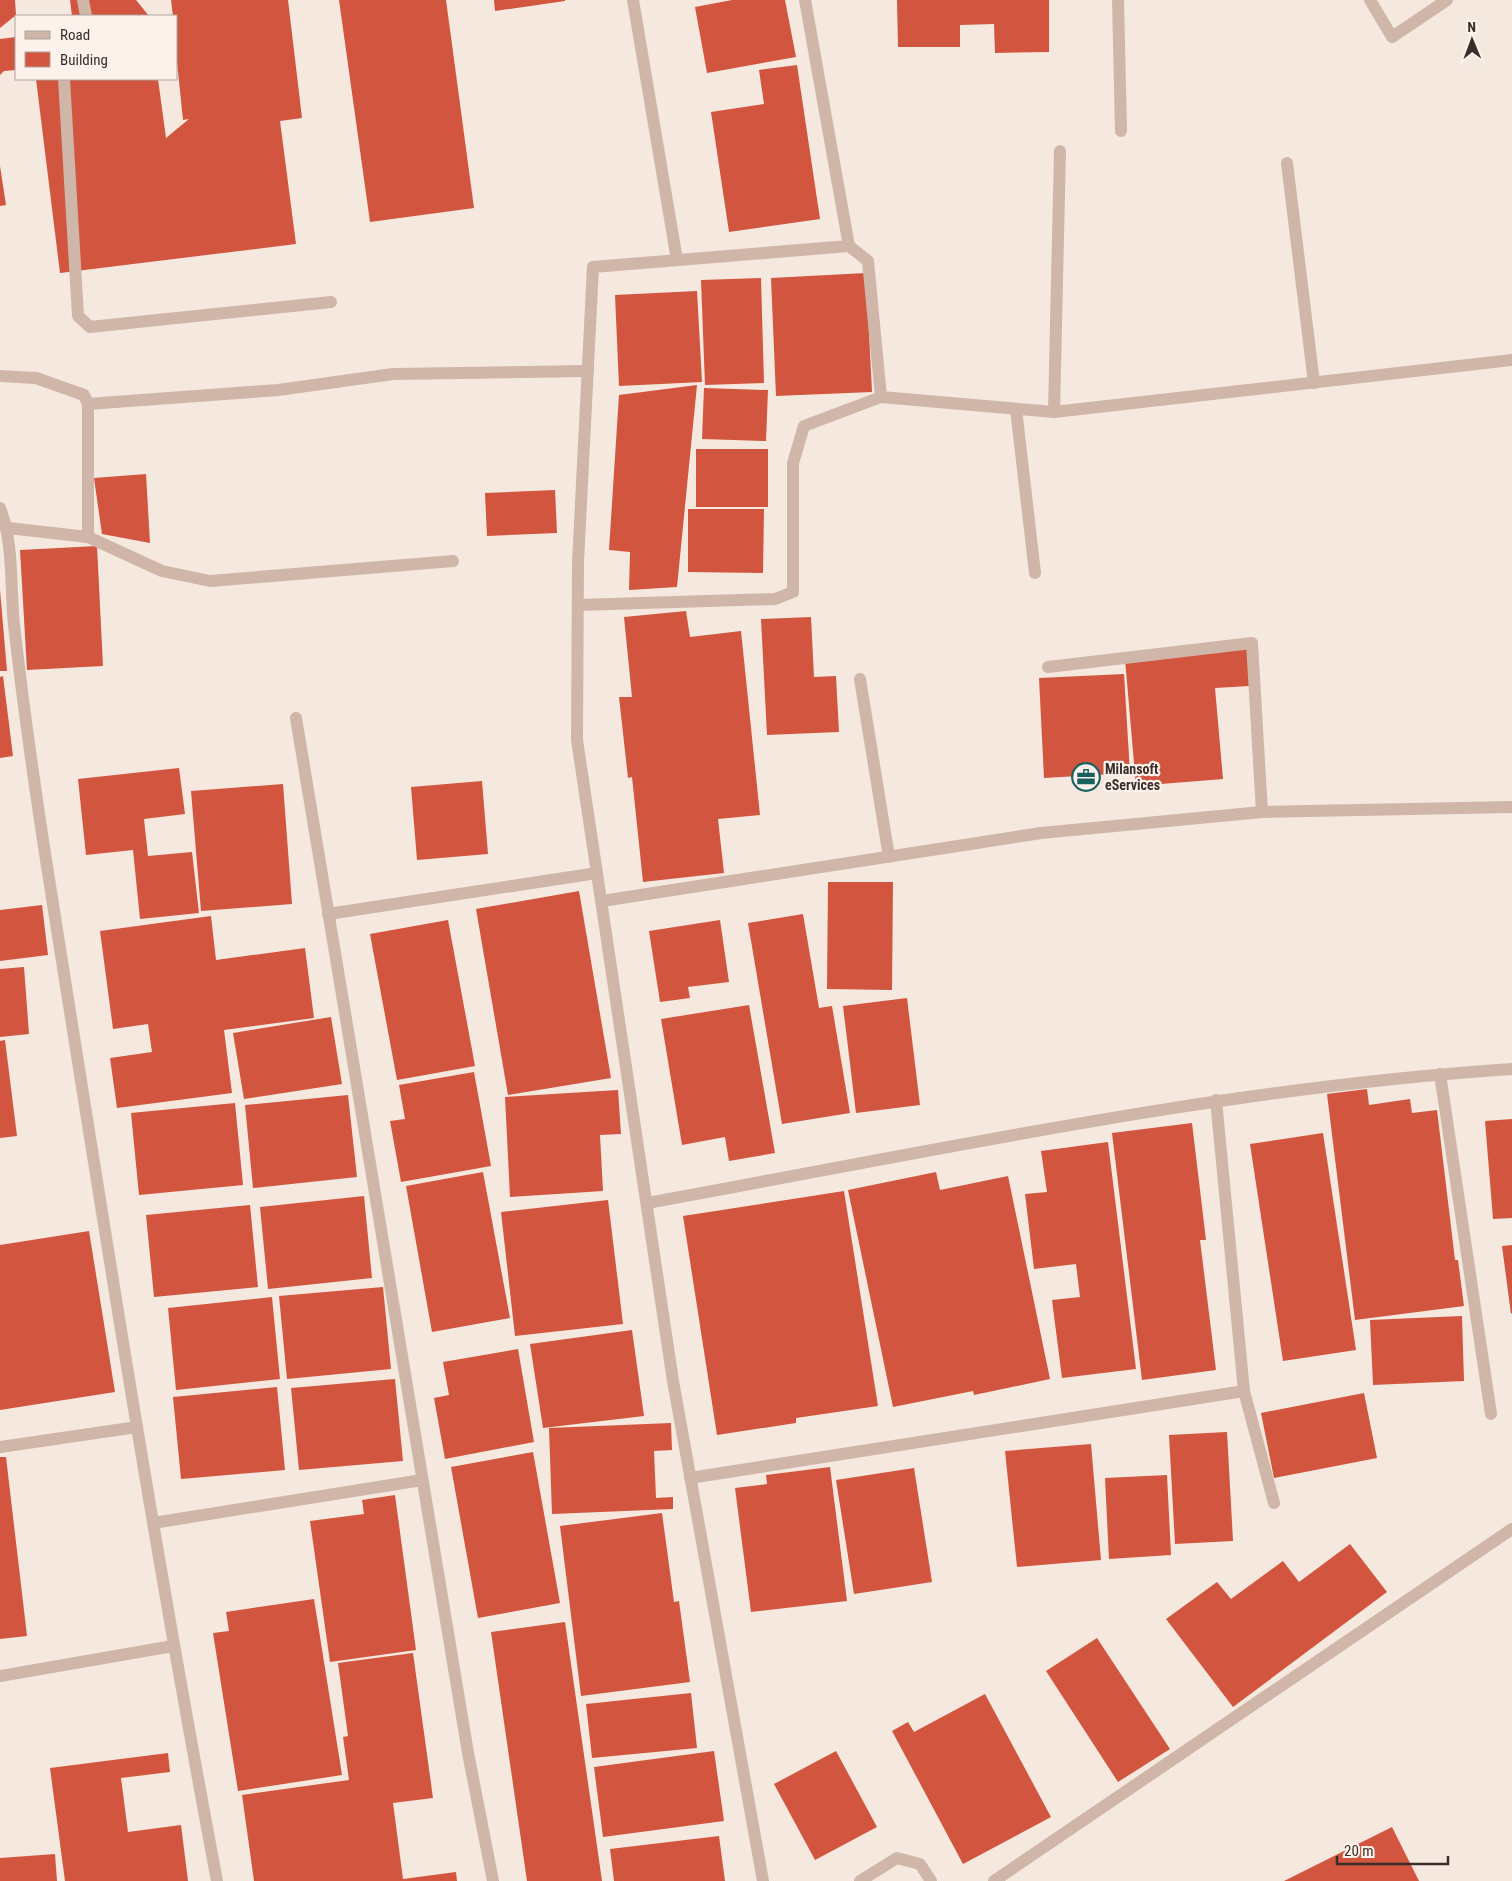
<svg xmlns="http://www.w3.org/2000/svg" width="1512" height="1881" font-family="'Roboto Condensed',sans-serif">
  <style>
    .building { fill: #d2553f }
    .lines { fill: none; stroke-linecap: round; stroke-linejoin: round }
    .street { stroke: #cfb6a8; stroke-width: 12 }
    .labels { text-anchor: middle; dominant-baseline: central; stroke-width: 4.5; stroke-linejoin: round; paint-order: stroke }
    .poi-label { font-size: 14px; font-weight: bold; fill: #3b2d29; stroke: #fcf2eb; text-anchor: start }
  </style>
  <rect width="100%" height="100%" fill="#f5e8de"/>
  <g class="building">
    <polygon points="0,0 15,0 16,15 0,28"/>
    <polygon points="70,0 136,0 149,16 72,16"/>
    <polygon points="171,0 288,0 302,118 280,121 296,244 60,273 36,79 158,79 166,138 189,119 183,120 176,52 176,16 173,16"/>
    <polygon points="339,0 446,0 474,208 370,222"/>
    <polygon points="494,0 565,0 565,1 495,11"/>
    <polygon points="732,0 785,0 796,57 707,73 695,7"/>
    <polygon points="897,0 1049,0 1049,52 995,53 994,24 960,25 960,47 898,47"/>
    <polygon points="16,37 16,70 4,71 0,75 0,39"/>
    <polygon points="797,65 820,219 729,232 711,112 764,104 759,70"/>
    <polygon points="0,166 6,205 0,206"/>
    <polygon points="866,273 872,392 776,396 771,278"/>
    <polygon points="761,278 764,383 705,385 701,280"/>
    <polygon points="697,291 702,382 619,386 615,295"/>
    <polygon points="697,385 677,587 629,590 630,552 609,550 619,395"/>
    <polygon points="704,388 768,390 766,441 702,439"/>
    <rect x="696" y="449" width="72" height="58"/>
    <polygon points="146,474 150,543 102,534 94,478"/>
    <polygon points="555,490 557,533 487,536 485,493"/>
    <polygon points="688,509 764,509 763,573 688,572"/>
    <polygon points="97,546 103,666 27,670 20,550"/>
    <polygon points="0,590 7,671 0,671"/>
    <polygon points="686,611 690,637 741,631 760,815 718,819 724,873 643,882 632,777 628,778 619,697 632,697 624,617"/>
    <polygon points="811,617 814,677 836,676 839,732 767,735 761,619"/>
    <polygon points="1247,649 1250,686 1215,688 1223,779 1136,786 1125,659"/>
    <polygon points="1124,674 1130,773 1044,778 1039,678"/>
    <polygon points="3,676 13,756 0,758 0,677"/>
    <polygon points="179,768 185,814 144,819 148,856 192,852 199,913 140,919 133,850 86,855 78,779"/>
    <polygon points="482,781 488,854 417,860 411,787"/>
    <polygon points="283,784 292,904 201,911 191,791"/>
    <polygon points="828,882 893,882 892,990 827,989"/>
    <polygon points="579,891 611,1078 508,1095 476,909"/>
    <polygon points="42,905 48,955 0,961 0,910"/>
    <polygon points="803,914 819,1008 832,1006 850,1113 782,1124 748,923"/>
    <polygon points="211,916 216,960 305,948 314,1018 224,1030 232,1093 117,1108 110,1058 152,1052 148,1024 113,1029 100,931"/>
    <polygon points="448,920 475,1066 397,1080 370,934"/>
    <polygon points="720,920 729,982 688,987 690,998 660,1002 649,931"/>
    <polygon points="24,967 29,1034 0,1037 0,969"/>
    <polygon points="907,998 920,1105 856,1113 843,1006"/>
    <polygon points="749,1005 775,1153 729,1161 725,1137 682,1145 661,1019"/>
    <polygon points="331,1017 342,1084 244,1099 233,1033"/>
    <polygon points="5,1040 17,1136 0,1138 0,1041"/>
    <polygon points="474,1072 491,1166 401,1182 390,1121 405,1119 399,1085"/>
    <polygon points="1367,1089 1369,1105 1410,1099 1412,1113 1437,1110 1455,1260 1458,1260 1464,1306 1355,1320 1327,1094"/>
    <polygon points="618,1090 621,1134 600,1135 603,1191 510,1197 505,1097"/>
    <polygon points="348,1095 357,1177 253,1188 245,1105"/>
    <polygon points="235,1103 243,1185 139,1195 131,1113"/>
    <polygon points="1512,1119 1512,1218 1493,1219 1485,1121"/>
    <polygon points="1192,1123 1206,1240 1200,1240 1216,1370 1142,1380 1112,1133"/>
    <polygon points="1323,1133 1356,1350 1283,1361 1250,1144"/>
    <polygon points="1108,1142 1136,1369 1062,1378 1052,1300 1080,1297 1076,1264 1034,1269 1025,1194 1047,1192 1041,1151"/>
    <polygon points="483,1172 510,1318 432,1332 406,1186"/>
    <polygon points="936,1172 940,1190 1008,1176 1050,1379 974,1395 973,1391 893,1407 848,1190"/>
    <polygon points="844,1191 878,1406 796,1418 796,1423 717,1435 683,1216"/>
    <polygon points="364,1196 372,1278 268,1289 260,1207"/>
    <polygon points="608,1200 623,1324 515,1336 501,1212"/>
    <polygon points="250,1205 258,1287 154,1297 146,1215"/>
    <polygon points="89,1231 115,1392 0,1410 0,1245"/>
    <polygon points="1512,1245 1512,1313 1511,1314 1502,1246"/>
    <polygon points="383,1287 391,1369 287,1379 279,1296"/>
    <polygon points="272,1297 280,1379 176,1390 168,1308"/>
    <polygon points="1462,1316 1464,1381 1373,1385 1370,1320"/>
    <polygon points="632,1330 644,1416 543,1428 530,1344"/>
    <polygon points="518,1349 534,1442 445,1459 434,1398 449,1395 443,1362"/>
    <polygon points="395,1379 403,1461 299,1470 291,1388"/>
    <polygon points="277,1387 285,1470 181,1479 173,1397"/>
    <polygon points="1364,1393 1377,1458 1274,1478 1261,1413"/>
    <polygon points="671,1423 672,1450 654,1451 656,1498 673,1497 673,1509 552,1514 549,1428"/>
    <polygon points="1227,1432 1233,1541 1175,1544 1169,1435"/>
    <polygon points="1091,1444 1101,1560 1017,1567 1005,1451"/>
    <polygon points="533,1452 560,1603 478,1618 451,1467"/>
    <polygon points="0,1457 6,1457 27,1636 0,1639"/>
    <polygon points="830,1467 847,1601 751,1612 735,1488 767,1484 766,1475"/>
    <polygon points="914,1468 932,1582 854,1594 836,1480"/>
    <polygon points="1167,1475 1171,1555 1109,1559 1105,1478"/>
    <polygon points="395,1495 416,1650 330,1662 310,1521 364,1514 362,1500"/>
    <polygon points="662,1513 674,1602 679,1601 690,1682 581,1696 560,1526"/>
    <polygon points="1350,1544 1387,1592 1233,1707 1166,1619 1217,1582 1231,1599 1283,1561 1299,1582"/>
    <polygon points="314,1599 342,1775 238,1791 213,1633 229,1631 226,1612"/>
    <polygon points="565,1622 602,1881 527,1881 491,1632"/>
    <polygon points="1097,1638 1170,1749 1118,1782 1046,1671"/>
    <polygon points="413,1653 433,1798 393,1803 403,1879 456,1872 457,1881 254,1881 242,1795 349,1780 343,1737 348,1736 338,1663"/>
    <polygon points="691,1693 697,1748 592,1758 586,1704"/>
    <polygon points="985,1694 1051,1817 963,1864 892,1731 908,1722 914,1732"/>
    <polygon points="714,1751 724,1821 603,1837 594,1767"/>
    <polygon points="836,1751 877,1827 815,1860 774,1784"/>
    <polygon points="168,1753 170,1772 121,1778 128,1832 181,1825 188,1881 65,1881 50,1768"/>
    <polygon points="1392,1827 1419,1881 1284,1881"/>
    <polygon points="719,1836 725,1881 614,1881 610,1849"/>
    <polygon points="55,1854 57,1881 0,1881 0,1858"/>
  </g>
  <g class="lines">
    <g class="street">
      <polyline points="83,0 86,16"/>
      <polyline points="633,0 677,260"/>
      <polyline points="1118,0 1121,131"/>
      <polyline points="1370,0 1392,37 1447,0"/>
      <polyline points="64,79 78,316 90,327 331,302"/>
      <polyline points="1287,163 1314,383"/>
      <polyline points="849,246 868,261 881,397 1054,412 1512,360"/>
      <polyline points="0,376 36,378 84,395 88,404"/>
      <polyline points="1016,409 1035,573"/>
      <polyline points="1054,412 1060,151"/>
      <path d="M0,508C14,544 10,586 14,625C23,704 34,782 46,860C100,1201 153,1542 217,1881"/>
      <polyline points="8,528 88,537 162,571 210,581 453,561"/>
      <polyline points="88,537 88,404 278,390 393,374 588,371"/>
      <polyline points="578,605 775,599 793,592 793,463 804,426 881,397"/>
      <polyline points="1048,667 1252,643 1262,812"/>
      <polyline points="860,679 889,857"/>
      <polyline points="296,718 468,1753 493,1881"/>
      <polyline points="602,901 1041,833 1262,812 1512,807"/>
      <polyline points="328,914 597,873"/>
      <polyline points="1440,1074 1491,1414"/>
      <path d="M647,1203C934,1151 1221,1088 1512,1069"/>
      <polyline points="1244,1391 1274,1503"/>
      <polyline points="0,1447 137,1427"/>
      <polyline points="690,1478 1244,1391 1216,1100"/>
      <polyline points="153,1523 422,1480"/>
      <polyline points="0,1676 173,1646"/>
      <polyline points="763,1881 673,1381 577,740 578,562 593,267 849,246 805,0"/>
      <polyline points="860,1881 897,1858 920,1864 931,1881"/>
      <polyline points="994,1881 1512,1529"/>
    </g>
  </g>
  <defs>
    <symbol id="office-ring" viewBox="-11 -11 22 22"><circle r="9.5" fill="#fcf2eb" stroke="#19615f" stroke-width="1.5"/><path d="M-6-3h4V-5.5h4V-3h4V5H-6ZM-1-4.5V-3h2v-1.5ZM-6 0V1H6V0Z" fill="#19615f"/></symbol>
  </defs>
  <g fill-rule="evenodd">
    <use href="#office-ring" x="1070" y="761" width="32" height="32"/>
  </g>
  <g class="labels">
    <g class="poi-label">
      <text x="1105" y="769">Milansoft<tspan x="1105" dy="16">eServices</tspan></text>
    </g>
  </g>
  <rect x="15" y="15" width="162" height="65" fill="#fcf2eb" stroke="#afa39d"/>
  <rect x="25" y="31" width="25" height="8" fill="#cfb6a8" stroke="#afa39d"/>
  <text x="60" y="40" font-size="15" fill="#3b2d29">Road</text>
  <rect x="25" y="52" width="25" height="15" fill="#d2553f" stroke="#afa39d"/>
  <text x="60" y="65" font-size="15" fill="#3b2d29">Building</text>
  <g transform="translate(1472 40) rotate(359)" stroke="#fcf2eb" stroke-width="4" paint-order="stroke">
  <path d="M0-4L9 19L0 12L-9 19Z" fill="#3b2d29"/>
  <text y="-8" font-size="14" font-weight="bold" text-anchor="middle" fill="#3b2d29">N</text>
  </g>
  <path d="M1337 1856v8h111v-8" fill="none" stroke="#3b2d29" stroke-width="2.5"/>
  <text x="1344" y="1856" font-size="15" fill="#3b2d29" stroke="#fcf2eb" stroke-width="4" paint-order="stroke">20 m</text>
</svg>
